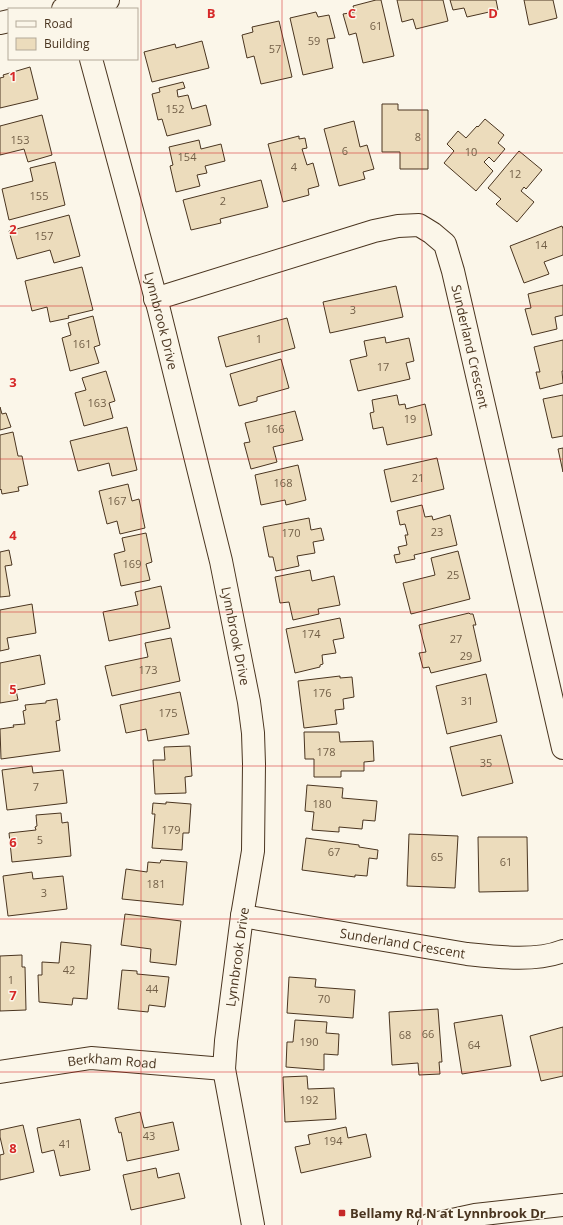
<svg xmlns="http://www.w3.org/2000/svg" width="563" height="1225" font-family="'Open Sans',sans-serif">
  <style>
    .building { fill: #ecdcbc; stroke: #4a3520 }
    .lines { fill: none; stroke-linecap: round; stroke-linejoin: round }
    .minor-casing { stroke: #4a3520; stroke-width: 24 }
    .minor { stroke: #fbf6e9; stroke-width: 22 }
    .grid { fill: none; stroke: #d62828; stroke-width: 1; stroke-opacity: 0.55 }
    .poi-dot { fill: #c62828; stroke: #fbf6e9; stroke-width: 1.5 }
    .labels { text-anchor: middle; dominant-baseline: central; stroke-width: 3; stroke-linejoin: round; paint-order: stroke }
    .number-label { font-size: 11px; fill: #725f47 }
    .street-label { font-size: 13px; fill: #4a3520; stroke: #fbf6e9 }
    .poi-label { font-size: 13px; font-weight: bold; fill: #4a3520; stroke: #fbf6e9; text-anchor: start }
    .grid-label { font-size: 13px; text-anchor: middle; font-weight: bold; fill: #d62828; stroke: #fbf6e9; stroke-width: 3; stroke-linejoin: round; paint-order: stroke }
  </style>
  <rect width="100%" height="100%" fill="#fbf6e9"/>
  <g class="building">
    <polygon points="376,0 381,0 394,56 363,63 356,33 349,35 343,14 355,12 353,6"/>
    <polygon points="397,0 443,0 448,21 416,29 413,19 402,22"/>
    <polygon points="450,0 496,0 498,10 467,17 464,8 453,10"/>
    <polygon points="524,0 553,0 557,18 529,25"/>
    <polygon points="316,12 318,17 329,15 335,38 327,39 333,68 303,75 290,18"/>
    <polygon points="279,21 292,77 261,84 254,56 247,58 242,35 253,32 252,27"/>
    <polygon points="202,41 209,68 152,82 144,52 175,44 176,48"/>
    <polygon points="30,67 38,99 0,108 0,78 4,77 3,75"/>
    <polygon points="183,82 185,88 177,90 178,97 188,95 192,109 206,105 211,125 167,136 162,119 158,120 152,94 160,92 159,88"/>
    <polygon points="382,104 398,104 398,110 428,110 428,169 400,169 400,152 382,152"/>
    <polygon points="42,115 52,155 28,162 24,149 0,155 0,126"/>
    <polygon points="485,119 504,135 498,143 505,149 494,162 489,157 484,162 493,171 476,191 444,163 454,151 447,144 458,131 466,138 477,126 478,127"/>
    <polygon points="354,121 360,147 367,145 374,169 363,172 365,179 339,186 324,129"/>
    <polygon points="299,136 299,139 305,138 307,148 302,149 307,165 313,163 319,186 308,189 309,195 283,202 268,144"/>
    <polygon points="199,140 201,149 221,144 225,161 205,166 207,173 197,175 200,186 176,192 170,166 173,165 169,147"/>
    <polygon points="519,151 542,170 526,189 524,187 521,191 534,202 517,222 496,204 501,199 488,188"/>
    <polygon points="55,162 65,205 9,220 2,189 33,181 30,168"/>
    <polygon points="261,180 268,207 220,219 221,223 191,230 183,200"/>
    <polygon points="69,215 80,256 54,263 50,250 17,259 9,231"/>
    <polygon points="562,226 563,229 563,255 544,262 549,274 524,283 510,246"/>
    <polygon points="82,267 93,310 68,316 69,318 50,322 47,307 32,311 25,281"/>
    <polygon points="563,285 563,315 555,317 557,329 532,335 525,309 531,308 528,294"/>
    <polygon points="396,286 403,317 330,333 323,302"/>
    <polygon points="93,316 100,345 94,347 99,363 70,371 62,338 71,335 68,323"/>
    <polygon points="287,318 295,348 226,367 218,337"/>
    <polygon points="385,337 386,343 409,338 414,361 406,363 410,379 358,391 350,360 367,356 364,341"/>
    <polygon points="563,340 563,371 562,371 563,383 540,389 536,372 540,372 534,347"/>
    <polygon points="281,359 289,388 257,397 257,401 239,406 230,374"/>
    <polygon points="106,371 115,401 109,403 113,418 84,426 75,393 86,390 82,378"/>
    <polygon points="397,395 399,405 405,404 406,409 425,404 432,435 387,445 383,427 373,429 370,413 374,412 372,400"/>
    <polygon points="563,395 563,436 552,438 543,399"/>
    <polygon points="0,407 2,414 6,413 11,427 0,430"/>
    <polygon points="295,411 303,440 273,447 277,462 251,469 244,443 250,442 245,423"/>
    <polygon points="127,427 137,470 112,476 109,463 78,471 70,441"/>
    <polygon points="13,432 18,456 22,456 28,485 18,487 19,491 2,494 1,489 0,490 0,435"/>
    <polygon points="563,448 563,472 558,449"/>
    <polygon points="437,458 444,489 391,502 384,470"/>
    <polygon points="298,465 306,500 286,505 285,500 261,505 255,475"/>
    <polygon points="128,484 132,501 139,499 145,528 120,534 117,521 107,524 99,491"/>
    <polygon points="422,505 425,517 432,516 433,520 450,515 457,545 414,555 415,559 396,563 394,555 400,554 398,547 407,545 405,535 408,535 405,524 400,525 397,511"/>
    <polygon points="309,518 311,530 321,528 324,540 313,542 315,553 297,556 299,566 276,571 273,557 269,557 263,527"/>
    <polygon points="146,533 152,562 146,564 150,580 121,586 114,554 125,551 122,538"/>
    <polygon points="9,550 12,565 5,566 10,596 0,597 0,552"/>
    <polygon points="458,551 470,599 411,614 403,583 435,575 431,558"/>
    <polygon points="310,570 312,581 334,576 340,605 318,609 319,614 293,620 289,602 280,603 275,577"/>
    <polygon points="161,586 170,628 109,641 103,612 138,605 135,592"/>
    <polygon points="32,604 36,633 7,638 9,649 0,651 0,610"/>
    <polygon points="469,613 470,614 473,614 476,625 473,625 481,661 431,673 429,667 423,668 419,653 426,652 419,625"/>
    <polygon points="340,618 344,638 333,640 336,653 322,655 323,664 320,665 320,667 295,673 286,629"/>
    <polygon points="171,638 180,681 112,696 105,666 148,657 145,643"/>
    <polygon points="40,655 45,684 16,690 18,700 0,703 0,663"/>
    <polygon points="486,674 497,722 447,734 436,686"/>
    <polygon points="340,676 340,678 352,677 354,697 343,699 344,709 335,710 337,724 304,728 298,681"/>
    <polygon points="180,692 189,734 148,741 146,729 126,733 120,705"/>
    <polygon points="57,699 60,720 56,721 60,751 1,759 0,729 14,727 13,725 25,724 23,711 26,710 25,705 46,703 46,701"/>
    <polygon points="304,732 339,732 340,742 373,741 374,761 364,762 364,771 341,771 341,777 314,777 314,759 305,759"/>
    <polygon points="501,735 513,783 462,796 450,747"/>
    <polygon points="190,746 192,776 185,777 186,793 155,794 153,760 165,760 164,747"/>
    <polygon points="32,766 33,773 63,770 67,803 7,810 2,770"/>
    <polygon points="307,785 343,788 342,798 377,801 375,821 363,820 362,829 339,827 339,832 312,830 314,812 305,811"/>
    <polygon points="166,802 191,804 189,833 183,833 182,850 152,848 155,814 152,814 153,803 166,804"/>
    <polygon points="61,813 62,823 68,822 71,856 12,862 9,833 36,830 35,827 37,826 36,815"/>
    <polygon points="409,834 458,836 455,888 407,886"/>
    <polygon points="478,837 527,837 528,891 479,892"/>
    <polygon points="306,838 359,845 359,847 378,850 377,859 369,858 367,876 355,875 355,877 302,870"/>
    <polygon points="161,860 187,862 183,905 122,899 126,869 147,872 148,862 160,863"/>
    <polygon points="32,872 33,879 63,876 67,909 8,916 3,876"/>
    <polygon points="125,914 181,921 176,965 150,962 151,949 121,945"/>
    <polygon points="61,942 91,945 87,999 73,998 72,1005 39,1002 38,975 42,975 42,962 59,963"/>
    <polygon points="22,955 22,967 25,967 26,1010 0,1011 0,956"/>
    <polygon points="122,970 137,971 137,974 169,977 165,1007 149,1005 148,1012 118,1009"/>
    <polygon points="289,977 316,979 315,987 355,990 353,1018 287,1013"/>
    <polygon points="438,1009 442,1062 439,1062 440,1074 419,1075 418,1063 392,1065 389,1012"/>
    <polygon points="502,1015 511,1066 462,1074 454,1023"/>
    <polygon points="295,1020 327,1022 326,1033 339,1034 338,1055 324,1054 324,1070 286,1067 287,1042 293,1042"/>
    <polygon points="563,1027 563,1076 541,1081 530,1036"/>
    <polygon points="307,1076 308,1089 334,1088 336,1119 285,1122 283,1077"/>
    <polygon points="140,1112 144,1128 173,1122 179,1150 127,1161 121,1132 119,1133 115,1118"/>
    <polygon points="80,1119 90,1170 60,1176 54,1150 42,1153 37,1128"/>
    <polygon points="23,1125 34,1172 0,1180 0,1155 4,1154 0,1137 0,1130"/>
    <polygon points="346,1127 348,1138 366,1134 371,1157 301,1173 295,1147 310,1144 308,1135"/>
    <polygon points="156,1168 158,1178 179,1173 185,1198 131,1210 123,1175"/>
  </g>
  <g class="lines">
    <defs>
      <g id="minor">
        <polyline points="63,9 108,0"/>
        <polyline points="0,23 9,21"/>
        <path id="s1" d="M91,59L159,310L221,561L249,702L253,733L254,764L253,851L242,916L226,1041L224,1069L253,1225"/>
        <path id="s2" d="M155,299L374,231L398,226L419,225L432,233L445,244L453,271L563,748"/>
        <path id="s3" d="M242,916L467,954C496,957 536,962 563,951"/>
        <path id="s4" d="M0,1072L91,1058L224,1069"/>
        <polyline points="429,1225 475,1215 563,1205"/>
      </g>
    </defs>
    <use href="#minor" class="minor-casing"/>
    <use href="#minor" class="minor"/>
  </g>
  <path class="grid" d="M141,0V1225M282,0V1225M422,0V1225M0,153H563M0,306H563M0,459H563M0,612H563M0,766H563M0,919H563M0,1072H563"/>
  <rect class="poi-dot" x="338" y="1209" width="8" height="8" rx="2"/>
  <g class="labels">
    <g class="number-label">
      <text x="376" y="25">61</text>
      <text x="314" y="40">59</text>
      <text x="275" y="48">57</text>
      <text x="175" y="108">152</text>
      <text x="418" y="136">8</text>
      <text x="20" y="139">153</text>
      <text x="345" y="150">6</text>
      <text x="471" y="151">10</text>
      <text x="187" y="156">154</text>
      <text x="294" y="166">4</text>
      <text x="515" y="173">12</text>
      <text x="39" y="195">155</text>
      <text x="223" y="200">2</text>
      <text x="44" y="235">157</text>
      <text x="541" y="244">14</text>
      <text x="353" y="309">3</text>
      <text x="259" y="338">1</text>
      <text x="82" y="343">161</text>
      <text x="383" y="366">17</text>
      <text x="97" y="402">163</text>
      <text x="410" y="418">19</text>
      <text x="275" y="428">166</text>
      <text x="418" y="477">21</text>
      <text x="283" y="482">168</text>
      <text x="117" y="500">167</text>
      <text x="437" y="531">23</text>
      <text x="291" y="532">170</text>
      <text x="132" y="563">169</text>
      <text x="453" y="574">25</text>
      <text x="311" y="633">174</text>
      <text x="456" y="638">27</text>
      <text x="466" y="655">29</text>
      <text x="148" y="669">173</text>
      <text x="322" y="692">176</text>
      <text x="467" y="700">31</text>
      <text x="168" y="712">175</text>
      <text x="326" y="751">178</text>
      <text x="486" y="762">35</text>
      <text x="36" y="786">7</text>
      <text x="322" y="803">180</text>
      <text x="171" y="829">179</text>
      <text x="40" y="839">5</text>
      <text x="334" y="851">67</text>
      <text x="437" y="856">65</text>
      <text x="506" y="861">61</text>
      <text x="156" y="883">181</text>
      <text x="44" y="892">3</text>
      <text x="69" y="969">42</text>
      <text x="11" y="979">1</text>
      <text x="152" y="988">44</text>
      <text x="324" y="998">70</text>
      <text x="428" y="1033">66</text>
      <text x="405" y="1034">68</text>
      <text x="309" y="1041">190</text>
      <text x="474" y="1044">64</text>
      <text x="309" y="1099">192</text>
      <text x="149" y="1135">43</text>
      <text x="333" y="1140">194</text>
      <text x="65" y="1143">41</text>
    </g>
    <g class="street-label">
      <text stroke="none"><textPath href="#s1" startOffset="271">Lynnbrook Drive</textPath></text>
      <text stroke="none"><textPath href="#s2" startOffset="413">Sunderland Crescent</textPath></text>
      <text stroke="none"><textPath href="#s1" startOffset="595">Lynnbrook Drive</textPath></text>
      <text stroke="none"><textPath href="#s3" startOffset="163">Sunderland Crescent</textPath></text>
      <text transform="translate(237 957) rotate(-82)">Lynnbrook Drive</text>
      <text stroke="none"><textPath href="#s4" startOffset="113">Berkham Road</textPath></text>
    </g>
    <g class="poi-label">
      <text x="350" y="1213">Bellamy Rd N at Lynnbrook Dr</text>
    </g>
  </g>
  <g class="grid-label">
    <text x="211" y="18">B</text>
    <text x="352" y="18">C</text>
    <text x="493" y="18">D</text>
    <text x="13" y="81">1</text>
    <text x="13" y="234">2</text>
    <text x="13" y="387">3</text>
    <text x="13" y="540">4</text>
    <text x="13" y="694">5</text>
    <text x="13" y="847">6</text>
    <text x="13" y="1000">7</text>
    <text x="13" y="1153">8</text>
  </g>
  <rect x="8" y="8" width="130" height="52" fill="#fbf6e9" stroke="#b4a999"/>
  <rect x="16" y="21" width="20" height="6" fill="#fbf6e9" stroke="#b4a999"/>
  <text x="44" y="28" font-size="12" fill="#4a3520">Road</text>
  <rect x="16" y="38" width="20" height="12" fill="#ecdcbc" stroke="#b4a999"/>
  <text x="44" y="48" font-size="12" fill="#4a3520">Building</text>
</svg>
